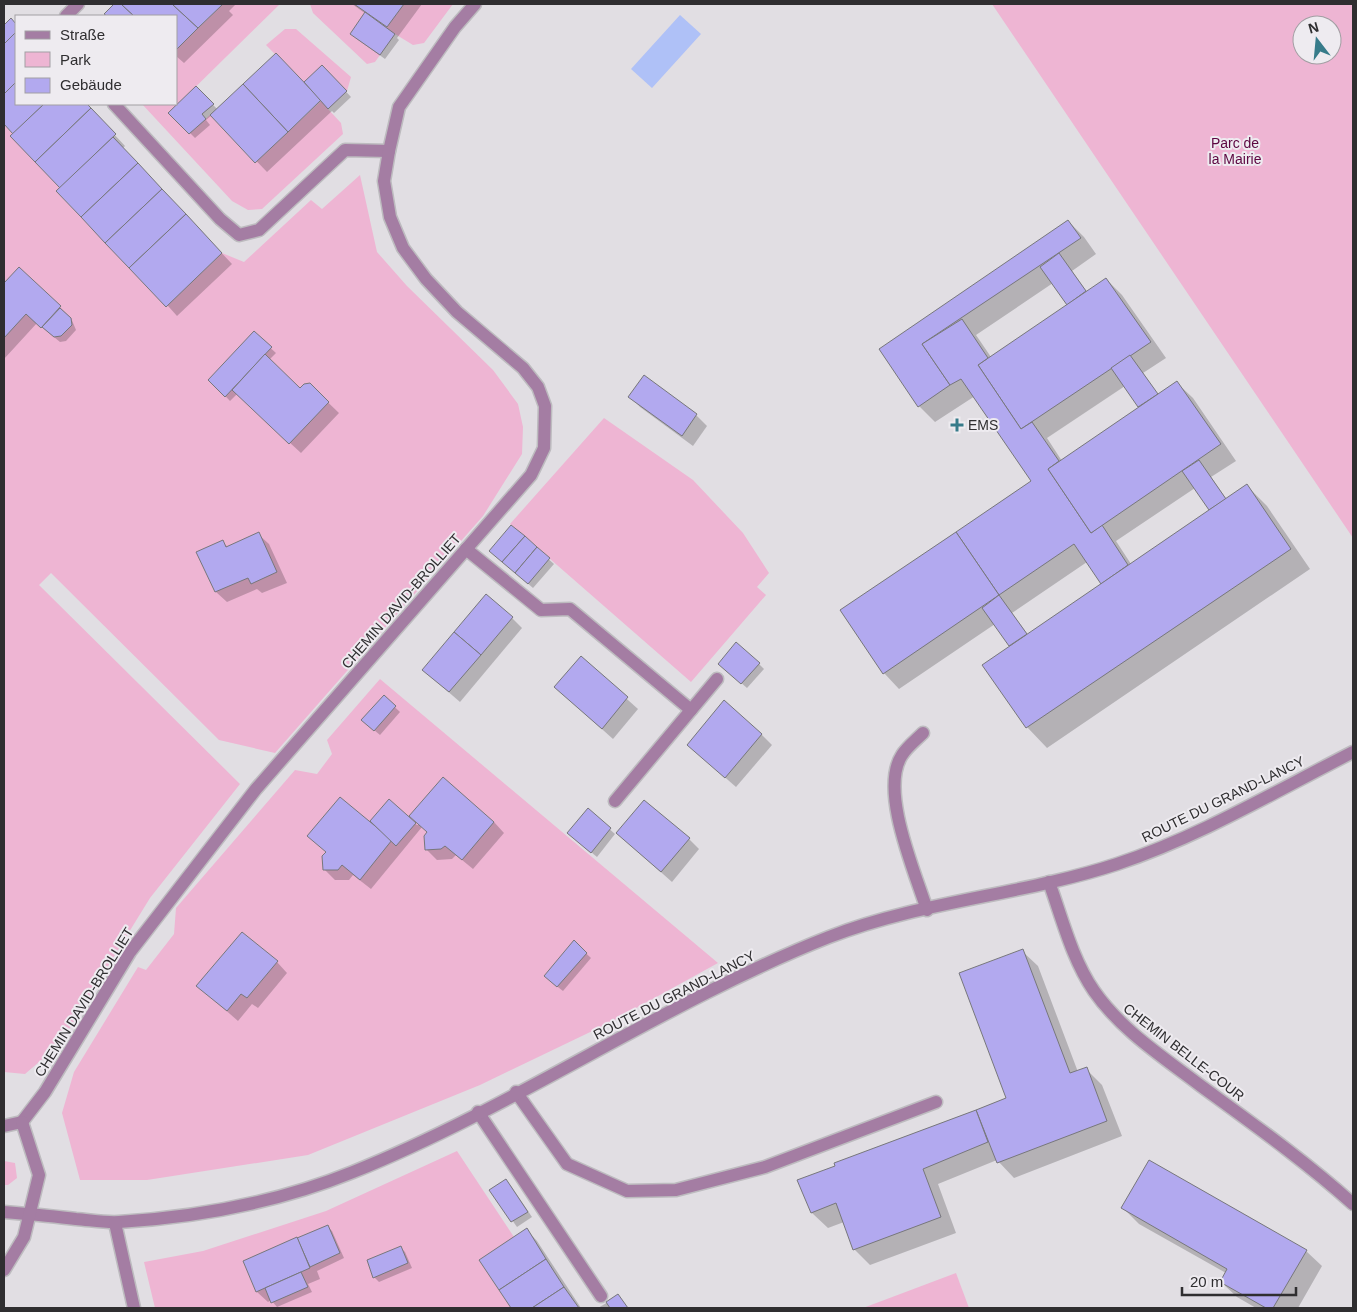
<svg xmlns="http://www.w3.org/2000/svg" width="1357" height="1312" font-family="Arial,sans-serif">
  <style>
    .green { fill: #eeb5d3; fill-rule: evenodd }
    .water { fill: #afc1f7 }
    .shadow { fill: #0003; fill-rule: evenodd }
    .building { fill: #b2a9ef; stroke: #77777b }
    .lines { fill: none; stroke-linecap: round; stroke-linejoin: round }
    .minor-casing { stroke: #bdbbbf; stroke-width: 15 }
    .minor { stroke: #a47da3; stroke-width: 12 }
    .poi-dot { fill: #377b8a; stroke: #eeebf0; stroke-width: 2 }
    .labels { text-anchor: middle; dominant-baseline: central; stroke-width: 4; stroke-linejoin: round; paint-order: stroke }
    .park-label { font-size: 14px; fill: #5d0641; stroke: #eeebf0 }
    .poi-label { font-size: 14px; fill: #2f2e30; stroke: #eeebf0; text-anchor: start }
    .street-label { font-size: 14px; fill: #2f2e30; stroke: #eeebf0 }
  </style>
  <rect width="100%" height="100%" fill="#e1dee3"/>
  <g class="green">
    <polygon points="223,4 280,4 169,113 189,134 210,115 255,163 321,101 266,45 285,29 296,29 351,77 347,91 328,109 341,123 343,134 262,209 248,210 232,201 142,104 176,104 176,50"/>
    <polygon points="310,4 354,4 386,27 404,4 453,4 424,43 413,45 395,34 375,62 367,64 313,13"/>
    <path d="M992,4H1353V538ZM1302,25H1332V55H1302Z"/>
    <polygon points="4,124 13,134 11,136 60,188 56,191 166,306 222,253 244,262 311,200 322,209 360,175 377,252 407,286 493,370 518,404 523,427 522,454 483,516 275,753 219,740 51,573 39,585 240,784 150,898 60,1044 25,1074 4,1072"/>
    <polygon points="604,418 693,480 743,533 769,573 757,587 766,595 691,682 510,524"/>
    <polygon points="380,679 718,963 609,1023 480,1085 308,1155 147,1180 80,1180 62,1113 74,1072 138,967 146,970 174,934 176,908 295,770 317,774 332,754 327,740"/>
    <polygon points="457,1151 514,1237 479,1260 511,1308 155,1308 144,1262 203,1251 326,1211"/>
    <polygon points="4,1161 15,1163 17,1178 8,1185 4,1185"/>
    <polygon points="956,1273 969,1308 863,1308"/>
  </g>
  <polygon class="water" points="680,15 701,34 652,88 631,69"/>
  <g class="shadow">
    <polygon points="115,4 236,4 229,11 233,15 184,63 176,56 176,16 108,16 106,14"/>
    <polygon points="352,4 422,4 397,38 399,40 385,59 357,39 366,14"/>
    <polygon points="11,20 16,25 16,104 86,104 125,146 123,148 232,264 177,316 4,122 4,26"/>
    <polygon points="322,66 351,97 334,113 332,111 267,172 212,115 206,120 210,125 195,138 170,113 196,87 218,110 304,83"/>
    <path d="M1068,221L1084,237L1096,254L1072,271L1087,292L1106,279L1122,295L1166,358L1143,373L1158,395L1177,383L1193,398L1236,461L1211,477L1227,500L1247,486L1267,506L1310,569L1047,748L1027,727L1011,647L995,624L899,689L884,673L1033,481L975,396L935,422L919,406L880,349ZM1053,283L1068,305L991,357L976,335ZM1125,386L1140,408L1062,461L1047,438ZM1195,488L1211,510L1131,564L1116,541ZM1087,562L1102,584L1028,635L1012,613Z"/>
    <polygon points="19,268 71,318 76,330 66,341 60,342 37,323 4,359 4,285"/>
    <polygon points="254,333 276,353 269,360 300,389 310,385 339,413 301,453 237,394 230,401 210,380"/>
    <polygon points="644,377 696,415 707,426 693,446 640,407 630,396"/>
    <polygon points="512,527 554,564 533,588 496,556"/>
    <polygon points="258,534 269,544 287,583 262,593 257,589 227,602 216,592 198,552 222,542 228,547"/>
    <polygon points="512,618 522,628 460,702 423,670"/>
    <polygon points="581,658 638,709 613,739 566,697"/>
    <polygon points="759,664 764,669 747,688 724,668"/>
    <polygon points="384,697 400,712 380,735 368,725"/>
    <polygon points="761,734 772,745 736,787 688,745"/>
    <polygon points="389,800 417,825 494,822 504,833 473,869 456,855 452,859 437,860 426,849 428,832 422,827 371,889 353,875 349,880 335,880 324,869 379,831"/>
    <polygon points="588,810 615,834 597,857 574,838"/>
    <polygon points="689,839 699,849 672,882 628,843"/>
    <polygon points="574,942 591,958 563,991 550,981"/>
    <polygon points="1022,951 1038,966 1078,1072 1086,1069 1102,1085 1122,1136 1014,1178 997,1160 938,1184 956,1233 870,1265 854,1249 844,1222 828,1228 812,1213 837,1166 836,1163 1008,1098"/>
    <polygon points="277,962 287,973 258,1008 252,1004 238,1021 198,986"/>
    <polygon points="511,1186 532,1217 517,1227 491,1190"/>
    <polygon points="1123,1208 1306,1251 1322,1266 1298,1308 1256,1308 1237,1297 1221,1282 1226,1273 1139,1224"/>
    <polygon points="327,1226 332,1231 344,1258 317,1271 320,1279 308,1284 312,1292 277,1307 271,1300 268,1302 257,1292 245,1261"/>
    <polygon points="527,1230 537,1241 581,1308 513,1308 481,1260"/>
    <polygon points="400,1247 405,1252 412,1268 379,1282 374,1277"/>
    <polygon points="618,1296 628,1308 598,1308"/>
  </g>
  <g class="building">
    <polygon points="114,4 121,4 134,16 107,16 104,14"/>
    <polygon points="121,4 172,4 198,28 176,50 176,16 134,16"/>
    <polygon points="172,4 223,4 198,28"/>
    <polygon points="354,4 404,4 387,27"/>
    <polygon points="365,12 395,34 380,55 350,34"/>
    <polygon points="11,18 16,24 16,32 4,44 4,25"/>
    <polygon points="16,32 16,82 4,94 4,44"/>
    <polygon points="276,53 321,100 288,132 243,84"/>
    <polygon points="322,65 347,91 328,109 304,82"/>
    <polygon points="16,82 16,104 44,104 13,134 4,124 4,94"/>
    <polygon points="243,84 288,132 255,163 210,115"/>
    <polygon points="196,86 214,104 202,114 206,119 189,134 168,113"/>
    <polygon points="44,104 87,104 91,108 35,162 10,136"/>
    <polygon points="91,108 116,134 60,188 35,162"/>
    <polygon points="113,137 138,163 81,217 56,191"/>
    <polygon points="138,163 162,189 105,243 81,217"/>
    <polygon points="162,189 186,214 129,268 105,243"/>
    <polygon points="186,214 222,253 166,307 129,268"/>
    <polygon points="1068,220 1081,238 922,344 950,385 918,407 879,349"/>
    <polygon points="1059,253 1086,291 1067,305 1040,267"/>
    <polygon points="19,267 61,306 41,328 26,314 4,338 4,283"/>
    <polygon points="1106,278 1151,342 1021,429 978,365"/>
    <polygon points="60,308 71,318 72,325 61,336 54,337 42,327"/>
    <polygon points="962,319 988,358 978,365 1021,429 1032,422 1059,461 1048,469 1091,533 1102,525 1128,565 1101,584 1074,544 999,595 956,532 1031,481 961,379 950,385 922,344"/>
    <polygon points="254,331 272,347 225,397 208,380"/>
    <polygon points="265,354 300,388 304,384 310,383 329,402 289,444 232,390"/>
    <polygon points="1130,355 1158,394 1138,407 1111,368"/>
    <polygon points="644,375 697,414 682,436 628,397"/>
    <polygon points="1177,381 1221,444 1091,533 1048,469"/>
    <polygon points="1199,460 1226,499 1209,510 1182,471"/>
    <polygon points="1247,484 1291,549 1026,728 982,665"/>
    <polygon points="511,525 525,536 502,562 489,551"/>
    <polygon points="259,532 277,572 251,584 248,578 215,592 196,552 223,540 226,547"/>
    <polygon points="956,532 999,595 883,674 840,610"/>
    <polygon points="525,536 537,547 515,573 502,562"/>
    <polygon points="537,547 550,558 528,584 515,573"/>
    <polygon points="486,594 513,617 481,655 454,632"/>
    <polygon points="999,595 1027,634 1009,646 982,608"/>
    <polygon points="454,632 481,655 449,692 422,670"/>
    <polygon points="736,642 760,663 741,684 718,664"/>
    <polygon points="581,656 628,697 602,729 554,687"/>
    <polygon points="384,695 396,706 374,731 361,720"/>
    <polygon points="724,700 762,734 725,778 687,745"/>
    <polygon points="443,777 494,822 462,860 445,846 441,849 425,850 424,836 427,832 409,816"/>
    <polygon points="340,797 392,840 360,880 342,865 338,870 323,870 322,856 326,852 307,836"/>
    <polygon points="389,799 416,823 396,846 370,821"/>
    <polygon points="644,800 690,838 661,872 616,833"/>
    <polygon points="588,808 611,828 591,853 567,833"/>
    <polygon points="242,932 278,961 247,998 241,994 227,1011 196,986"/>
    <polygon points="574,940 587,953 557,987 544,976"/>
    <polygon points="1023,949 1070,1073 1087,1067 1107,1121 997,1163 976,1110 1006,1098 959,973"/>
    <polygon points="976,1110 988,1142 923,1169 941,1217 853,1250 836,1203 811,1213 797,1180 835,1166 834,1163"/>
    <polygon points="1149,1160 1307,1250 1273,1308 1266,1308 1220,1282 1227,1269 1121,1208"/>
    <polygon points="506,1179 528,1212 511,1222 489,1190"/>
    <polygon points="328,1225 340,1253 310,1267 297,1238"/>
    <polygon points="527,1228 546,1259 499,1290 479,1260"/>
    <polygon points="297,1237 310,1268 256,1292 243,1261"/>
    <polygon points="401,1246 408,1263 373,1278 367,1260"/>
    <polygon points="546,1259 564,1287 532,1308 511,1308 499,1290"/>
    <polygon points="301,1272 308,1287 271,1303 265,1288"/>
    <polygon points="564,1287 579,1308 532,1308"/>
    <polygon points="618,1294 628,1308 610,1308 606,1302"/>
  </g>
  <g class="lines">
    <defs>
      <g id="minor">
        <polyline points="66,16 78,4"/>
        <polyline points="114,104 220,219 239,235 259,230 345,150 389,151"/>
        <polyline points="466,549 541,610 570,609 691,710"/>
        <path d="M923,733C916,740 907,747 902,755C879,790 915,872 927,910"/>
        <polyline points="615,801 717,679"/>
        <path d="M1049,882C1062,918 1072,959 1094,991C1121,1030 1163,1057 1201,1086C1253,1124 1305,1161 1353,1204"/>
        <polyline points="516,1092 567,1164 627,1191 676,1190 765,1167 936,1102"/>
        <polyline points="478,1112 601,1296"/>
        <polyline points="22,1122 45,1092 130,952 256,789 531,475 544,448 545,406 538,387 523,368 457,312 426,279 403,248 390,217 384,181 389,151 399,107 455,27 475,4"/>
        <polyline points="4,1126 22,1122"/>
        <path d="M4,1212C28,1214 52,1216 76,1219C90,1220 105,1223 119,1222C199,1217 279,1202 353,1172C517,1106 664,1002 829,937C921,901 1023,895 1117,864C1199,837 1276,791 1353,752"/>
        <polyline points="115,1223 134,1308"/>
        <polyline points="4,1270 24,1237 39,1175 22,1122"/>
      </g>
    </defs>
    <use href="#minor" class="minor-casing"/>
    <use href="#minor" class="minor"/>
  </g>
  <path class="poi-dot" d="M954.5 417.5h5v5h5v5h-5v5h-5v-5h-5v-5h5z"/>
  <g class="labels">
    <g class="park-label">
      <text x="1235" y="143">Parc de<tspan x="1235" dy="16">la Mairie</tspan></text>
    </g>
    <g class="poi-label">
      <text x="968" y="425">EMS</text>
    </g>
    <g class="street-label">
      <text transform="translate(401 601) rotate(-49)">CHEMIN DAVID-BROLLIET</text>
      <text transform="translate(1223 799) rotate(-26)">ROUTE DU GRAND-LANCY</text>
      <text transform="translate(674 995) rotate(-27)">ROUTE DU GRAND-LANCY</text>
      <text transform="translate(84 1002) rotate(-58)">CHEMIN DAVID-BROLLIET</text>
      <text transform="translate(1184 1052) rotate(38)">CHEMIN BELLE-COUR</text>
    </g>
  </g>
  <rect width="1357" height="1312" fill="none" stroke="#2f2e30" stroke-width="10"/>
  <rect x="15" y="15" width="162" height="90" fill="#eeebf0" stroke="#a29fa3"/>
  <rect x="25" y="31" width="25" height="8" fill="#a47da3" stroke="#a29fa3"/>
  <text x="60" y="40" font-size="15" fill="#2f2e30">Straße</text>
  <rect x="25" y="52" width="25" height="15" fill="#eeb5d3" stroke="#a29fa3"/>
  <text x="60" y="65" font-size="15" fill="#2f2e30">Park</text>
  <rect x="25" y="78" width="25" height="15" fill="#b2a9ef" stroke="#a29fa3"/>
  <text x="60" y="90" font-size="15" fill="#2f2e30">Gebäude</text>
  <g transform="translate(1317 40) rotate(344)"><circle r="24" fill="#eeebf0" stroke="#a29fa3"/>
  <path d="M0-4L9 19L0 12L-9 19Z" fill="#377b8a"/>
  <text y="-8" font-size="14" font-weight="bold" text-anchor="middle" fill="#2f2e30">N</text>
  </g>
  <path d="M1182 1287v8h114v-8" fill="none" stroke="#2f2e30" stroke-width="2.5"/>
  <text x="1190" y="1287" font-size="15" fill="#2f2e30" stroke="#eeebf0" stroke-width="4" paint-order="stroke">20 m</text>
</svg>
